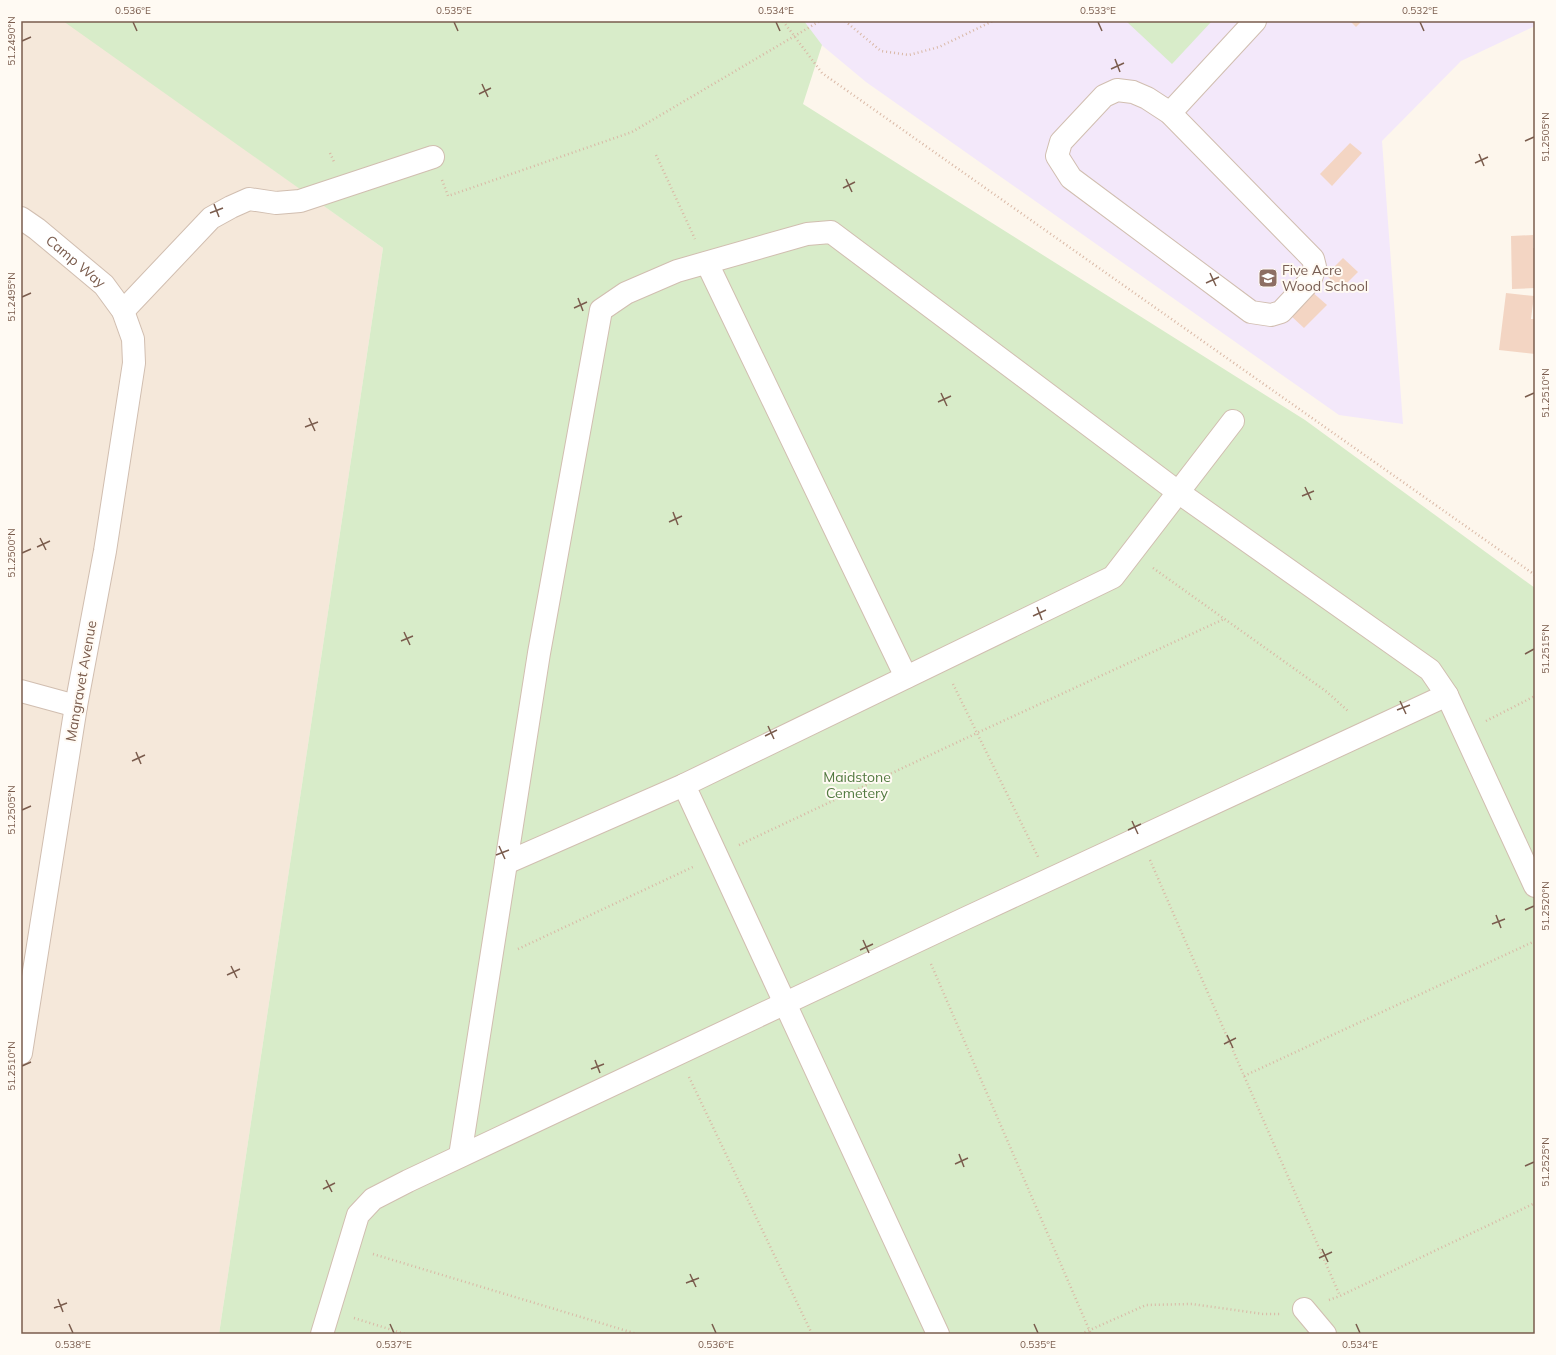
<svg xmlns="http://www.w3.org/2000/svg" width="1556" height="1355" font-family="Mulish,sans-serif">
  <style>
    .residential { fill: #f5e8da }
    .education { fill: #f3e8fa }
    .green { fill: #d8ecc9 }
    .building { fill: #f3d5c3 }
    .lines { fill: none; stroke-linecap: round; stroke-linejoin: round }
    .minor-casing { stroke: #d1beb0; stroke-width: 24 }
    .path { stroke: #d9b8a5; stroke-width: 2.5; stroke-dasharray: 1 3; stroke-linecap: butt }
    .minor { stroke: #fff; stroke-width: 22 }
    .ticks { fill: none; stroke: #7a5c4d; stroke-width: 1.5 }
    .labels { text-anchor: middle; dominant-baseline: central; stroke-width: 4; stroke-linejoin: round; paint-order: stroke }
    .street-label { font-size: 14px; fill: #7a5c4d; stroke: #fffaf3 }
    .education-label { font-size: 14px; fill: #785e54; stroke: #fffaf3; text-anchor: start }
    .park-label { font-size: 14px; fill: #537a41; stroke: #fffaf3 }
    .neatline { fill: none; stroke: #7a5c4d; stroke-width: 1.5 }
    .ticks-label { font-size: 10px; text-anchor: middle; fill: #7a5c4d }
  </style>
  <rect width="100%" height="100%" fill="#fdf6ec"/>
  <polygon class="residential" points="21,21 65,21 383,248 219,1334 21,1334"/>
  <polygon class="education" points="800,21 1535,21 1535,26 1461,61 1382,141 1403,424 1339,415 866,82 812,37"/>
  <g class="green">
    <polygon points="63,21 804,21 822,45 803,104 1305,420 1535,588 1535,1334 219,1334 383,248"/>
    <polygon points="1126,21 1212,21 1172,64"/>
  </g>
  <g class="building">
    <polygon points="1350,21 1362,21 1356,27"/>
    <polygon points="1350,143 1362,153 1332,186 1320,174"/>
    <polygon points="1533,235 1533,248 1535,248 1535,288 1512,289 1511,236"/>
    <polygon points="1343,258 1358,272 1341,289 1326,275"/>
    <polygon points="1311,291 1327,305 1304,328 1289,314"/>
    <polygon points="1506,293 1534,296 1531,319 1535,319 1535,354 1499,350"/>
  </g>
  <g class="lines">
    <defs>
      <g id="minor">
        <polygon points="1117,90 1133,92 1147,98 1170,113 1313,259 1315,267 1310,281 1281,312 1271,315 1251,312 1071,178 1057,156 1061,142 1104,96"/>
        <polyline points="1170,113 1255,21"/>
        <path id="s1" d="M21,218L37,229L104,285L123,311L133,339L134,363L105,551L76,706L21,1053"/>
        <polyline points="707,263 906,677"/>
        <polyline points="123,311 211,218 231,207 249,199 276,203 300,201 433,157"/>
        <polyline points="21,691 76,706"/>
        <polyline points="506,863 684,785"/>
        <polyline points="460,1156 539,653 601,310 626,293 677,271 807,234 831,232 1178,492 1430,670 1447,695 1535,886"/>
        <polyline points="1304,1309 1325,1334"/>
        <polyline points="322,1334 358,1215 373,1199 408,1181 964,919 1447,695"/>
        <polyline points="938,1334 684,785 1113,577 1233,421"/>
      </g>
    </defs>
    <use href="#minor" class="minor-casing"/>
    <g class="path">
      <polyline points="783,21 822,73 1535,575"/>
      <polyline points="845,21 881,51 909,55 939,47 993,21"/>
      <polyline points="330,153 335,164"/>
      <polyline points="656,155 695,239"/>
      <polyline points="442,180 448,196 632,132 820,21"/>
      <polyline points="1153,568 1327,692 1349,712"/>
      <polyline points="953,684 977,733 1224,619"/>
      <polyline points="1486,721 1535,696"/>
      <polyline points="739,845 977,733 1038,857"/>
      <polyline points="1150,860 1340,1296"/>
      <polyline points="518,949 695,866"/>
      <polyline points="931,964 1091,1334"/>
      <polyline points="1244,1076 1535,941"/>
      <polyline points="689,1077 812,1334"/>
      <polyline points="373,1254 637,1334"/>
      <polyline points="1329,1300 1340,1296 1535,1203"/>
      <polyline points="354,1318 405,1334"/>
      <polyline points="1081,1334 1146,1305 1192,1304 1263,1314 1280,1314"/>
    </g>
    <use href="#minor" class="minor"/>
  </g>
  <path class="ticks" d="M133,22L137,31M454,22L458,31M776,22L780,31M1098,22L1102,31M1420,22L1424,31M22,41L31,37M1115,59L1120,72M1111,69L1124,63M482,84L488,97M479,94L491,88M1525,141L1534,137M1479,154L1484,166M1475,163L1488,157M846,179L852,192M843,188L855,182M214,204L219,217M210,213L223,208M1210,273L1216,286M1206,283L1219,277M22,297L31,293M578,298L583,311M574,308L587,302M941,393L947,406M1525,397L1534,393M938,402L951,396M309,418L315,431M305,427L318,422M1305,487L1311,500M1302,496L1314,491M673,512L678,525M669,522L682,516M40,538L46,550M37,547L50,541M22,553L31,549M1037,607L1042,620M1033,616L1046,610M404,632L410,645M401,641L413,636M1525,654L1534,649M1400,701L1406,714M1397,710L1410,705M768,726L774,739M765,736L777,730M136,752L141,764M132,761L145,755M22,810L31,806M1132,821L1138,834M1128,830L1141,824M499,846L505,859M496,855L509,850M1525,910L1534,906M1496,915L1501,928M1492,924L1505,919M863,940L869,953M860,950L873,944M231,966L237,978M227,975L240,969M1227,1035L1233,1048M1224,1044L1236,1038M595,1060L600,1073M22,1066L31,1062M591,1069L604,1064M959,1154L964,1167M955,1164L968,1158M1525,1166L1534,1162M326,1180L332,1192M323,1189L335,1183M1322,1249L1328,1262M1319,1258L1332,1252M690,1274L696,1287M686,1283L699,1278M58,1299L63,1312M54,1308L67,1303M69,1324L73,1333M390,1324L394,1333M712,1324L716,1333M1034,1324L1038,1333M1356,1324L1360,1333"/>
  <defs>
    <symbol id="school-square" viewBox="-11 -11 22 22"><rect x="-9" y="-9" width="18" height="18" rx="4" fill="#8d6e63" stroke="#fffaf3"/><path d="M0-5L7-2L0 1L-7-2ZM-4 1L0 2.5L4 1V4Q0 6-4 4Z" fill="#fff"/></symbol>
  </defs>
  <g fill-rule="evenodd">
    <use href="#school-square" x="1257" y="267" width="22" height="22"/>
  </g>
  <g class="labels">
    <g class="street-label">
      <text stroke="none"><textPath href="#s1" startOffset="70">Camp Way</textPath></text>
      <text transform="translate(81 681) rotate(-80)">Mangravet Avenue</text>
    </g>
    <g class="education-label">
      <text x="1282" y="270">Five Acre<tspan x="1282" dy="16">Wood School</tspan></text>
    </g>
    <g class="park-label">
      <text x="857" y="777">Maidstone<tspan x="857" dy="16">Cemetery</tspan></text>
    </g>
  </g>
  <rect width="1556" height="1355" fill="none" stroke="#fffaf3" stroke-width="44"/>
  <rect x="22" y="22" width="1512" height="1311" class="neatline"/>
  <g class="ticks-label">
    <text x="133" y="14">0.536°E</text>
    <text x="454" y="14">0.535°E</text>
    <text x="776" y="14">0.534°E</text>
    <text x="1098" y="14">0.533°E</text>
    <text x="1420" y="14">0.532°E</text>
    <text transform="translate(11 41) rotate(-90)" y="4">51.2490°N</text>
    <text transform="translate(1545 137) rotate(-90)" y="4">51.2505°N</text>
    <text transform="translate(11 297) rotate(-90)" y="4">51.2495°N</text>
    <text transform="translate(1545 393) rotate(-90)" y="4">51.2510°N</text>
    <text transform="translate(11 553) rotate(-90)" y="4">51.2500°N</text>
    <text transform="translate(1545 649) rotate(-90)" y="4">51.2515°N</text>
    <text transform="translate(11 810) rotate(-90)" y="4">51.2505°N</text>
    <text transform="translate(1545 906) rotate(-90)" y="4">51.2520°N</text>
    <text transform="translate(11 1066) rotate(-90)" y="4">51.2510°N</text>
    <text transform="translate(1545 1162) rotate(-90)" y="4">51.2525°N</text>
    <text x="73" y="1348">0.538°E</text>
    <text x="394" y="1348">0.537°E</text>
    <text x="716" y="1348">0.536°E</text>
    <text x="1038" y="1348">0.535°E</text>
    <text x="1360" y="1348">0.534°E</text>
  </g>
</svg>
